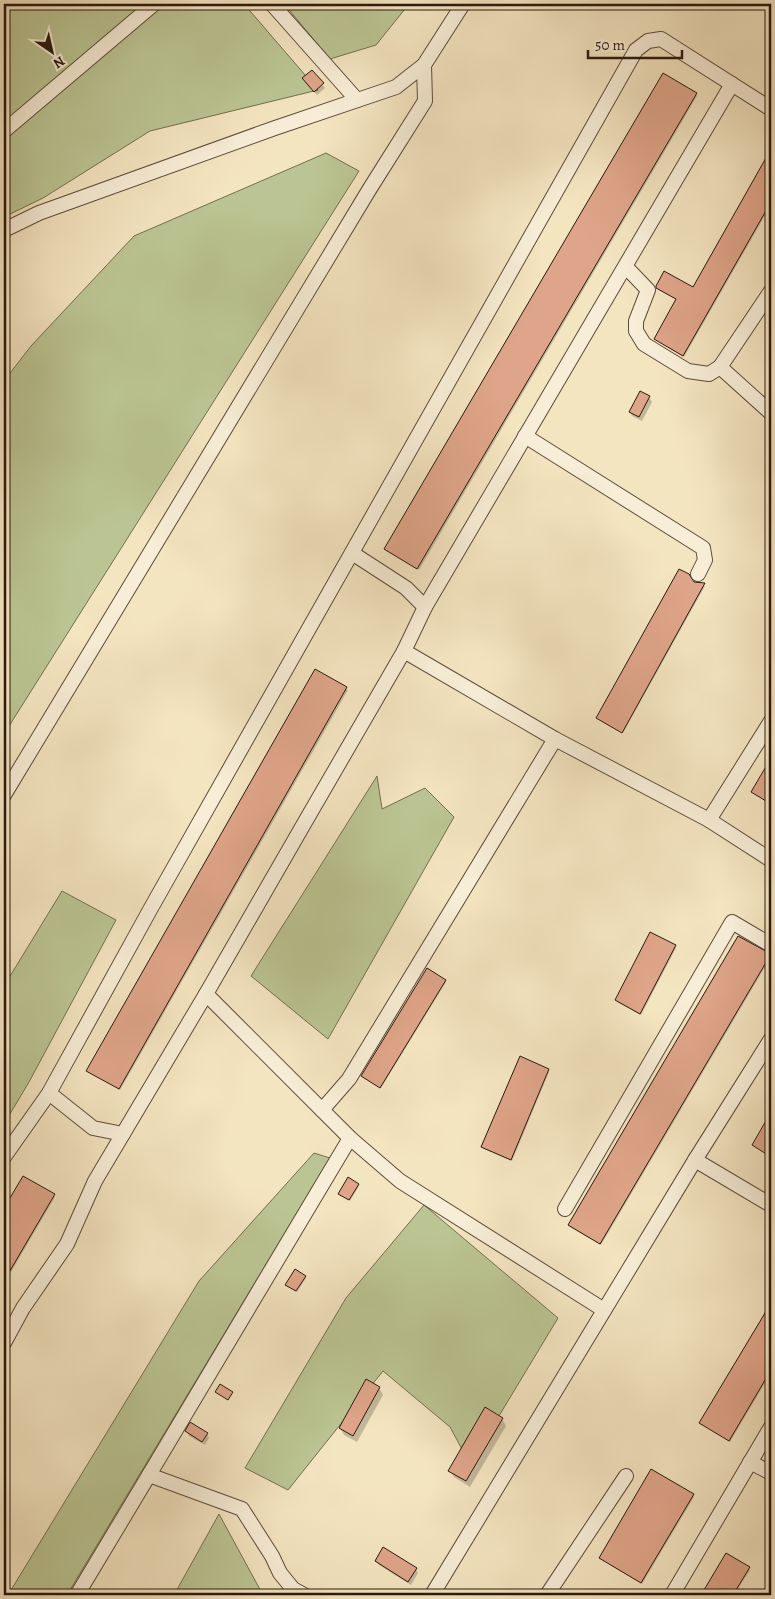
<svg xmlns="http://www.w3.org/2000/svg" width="775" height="1599" font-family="Alegreya,serif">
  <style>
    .green { fill: #bbc593; stroke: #726f50 }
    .shadow { fill: #0003 }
    .building { fill: #dfa58a; stroke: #2a190e }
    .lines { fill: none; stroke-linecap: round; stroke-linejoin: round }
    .minor-casing { stroke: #5c4c3b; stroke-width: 16 }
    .minor { stroke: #f8eed7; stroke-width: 14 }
  </style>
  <rect width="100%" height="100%" fill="#f4e5c1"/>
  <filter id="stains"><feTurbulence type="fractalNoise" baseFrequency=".004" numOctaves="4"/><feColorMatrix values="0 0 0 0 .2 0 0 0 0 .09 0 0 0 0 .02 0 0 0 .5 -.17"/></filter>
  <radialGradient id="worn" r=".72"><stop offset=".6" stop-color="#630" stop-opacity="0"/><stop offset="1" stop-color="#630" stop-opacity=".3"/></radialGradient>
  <g class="green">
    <polygon points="4,4 244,4 318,90 150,131 43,198 4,217"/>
    <polygon points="284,4 409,4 376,45 330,59"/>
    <polygon points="326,153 359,171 4,734 4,381 31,346 134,236"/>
    <polygon points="377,776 382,809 425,788 454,817 328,1039 251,976"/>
    <polygon points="62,891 116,920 29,1082 4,1124 4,986"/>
    <polygon points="314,1153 330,1158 67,1595 8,1595 199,1281"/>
    <polygon points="424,1205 558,1318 470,1464 450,1427 383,1371 288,1490 245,1468 346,1298"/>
    <polygon points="219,1514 263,1595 174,1595"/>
  </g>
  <g class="shadow">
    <polygon points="312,71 325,88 317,95 306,83"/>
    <polygon points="696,94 697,96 419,570 386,551 385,549"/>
    <polygon points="771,152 771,205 684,357 655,339 677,300 659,290 657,286 693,289"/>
    <polygon points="640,393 649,397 652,402 642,421 632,416 630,412"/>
    <polygon points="693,583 705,586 623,733 599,720 598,718"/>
    <polygon points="315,670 348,690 120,1090 89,1072"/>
    <polygon points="771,760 771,804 753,792"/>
    <polygon points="675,946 676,948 641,1015 617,1002 616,1000"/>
    <polygon points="766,954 771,955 771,957 601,1245 570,1227 569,1225"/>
    <polygon points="445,980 446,982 381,1088 363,1078 362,1076"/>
    <polygon points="548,1070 549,1072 512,1161 484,1149 483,1147"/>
    <polygon points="771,1115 771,1157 753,1145"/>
    <polygon points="23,1177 55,1197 4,1284 4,1211"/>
    <polygon points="358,1185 359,1186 350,1201 341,1196 340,1194"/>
    <polygon points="305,1276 306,1278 297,1292 286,1285"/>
    <polygon points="771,1306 771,1373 730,1442 701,1423"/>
    <polygon points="379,1388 383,1395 357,1442 344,1435 340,1428"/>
    <polygon points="502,1419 506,1426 470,1487 454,1477 450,1471"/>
    <polygon points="187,1431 207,1434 209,1438 205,1445 189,1436"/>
    <polygon points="693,1495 694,1497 642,1584 601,1559 600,1558"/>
    <polygon points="727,1555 750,1570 734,1595 702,1595"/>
    <polygon points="376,1561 416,1569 418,1573 411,1585 379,1565"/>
  </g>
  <g class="building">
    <polygon points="312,70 324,83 314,92 302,78"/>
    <polygon points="663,73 697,93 417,569 384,549"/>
    <polygon points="771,149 771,202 683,356 654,339 676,299 656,288 656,286 664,271 693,287"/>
    <polygon points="640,391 650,396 639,417 629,412"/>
    <polygon points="679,569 689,574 694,582 705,583 622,733 596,718"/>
    <polygon points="315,669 347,687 119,1089 86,1071"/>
    <polygon points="771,758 771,804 751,792"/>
    <polygon points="650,932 676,945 640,1014 615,1000"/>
    <polygon points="738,936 771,954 600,1244 568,1225"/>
    <polygon points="427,968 446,980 380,1088 361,1076"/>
    <polygon points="520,1056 549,1069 511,1160 481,1147"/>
    <polygon points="771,1112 771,1157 752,1145"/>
    <polygon points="23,1176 55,1194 4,1281 4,1208"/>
    <polygon points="348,1177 359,1184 349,1200 338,1194"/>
    <polygon points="295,1269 306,1276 296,1291 285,1285"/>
    <polygon points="771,1303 771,1370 729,1441 699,1423"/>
    <polygon points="366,1379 380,1387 353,1436 339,1428"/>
    <polygon points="220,1384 233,1392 228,1400 215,1392"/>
    <polygon points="485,1407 503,1418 466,1481 448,1471"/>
    <polygon points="190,1422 208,1433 202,1442 185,1431"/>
    <polygon points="651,1469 694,1494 641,1583 599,1558"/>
    <polygon points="383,1547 417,1568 408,1582 375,1561"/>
    <polygon points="726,1553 750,1567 733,1595 701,1595"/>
  </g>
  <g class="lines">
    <defs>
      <g id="minor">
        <polyline points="272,4 357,100"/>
        <polyline points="4,131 154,4"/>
        <polyline points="4,230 39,213 275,128 396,87 424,65 463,4"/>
        <polyline points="626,267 648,290 636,321 636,331 644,344 688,371 709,374 720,367"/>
        <polyline points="771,291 720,367 771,413"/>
        <polyline points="525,436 703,548 705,560 698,574"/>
        <polyline points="352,553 406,588 425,607"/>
        <polyline points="404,651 555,739 709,820 771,860"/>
        <polyline points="4,795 369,190 425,101 424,65"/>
        <polyline points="709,820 771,721"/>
        <polyline points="206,994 350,1138 400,1181 604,1310"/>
        <polyline points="49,1093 93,1128 123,1134"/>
        <polyline points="322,1110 349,1079 555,739"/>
        <polyline points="4,1157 49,1093 151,908 636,50 648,41 661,39 771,109"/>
        <polyline points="695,1160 771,1205"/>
        <polyline points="565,1209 732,922 771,945"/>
        <polyline points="4,1343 23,1308 67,1244 95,1181 206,994 305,822 404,651 425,607 732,84"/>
        <polyline points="750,1462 771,1473"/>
        <polyline points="149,1475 350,1138"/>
        <polyline points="77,1595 149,1475 242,1509 272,1556 280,1573 293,1589 304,1595"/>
        <polyline points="432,1595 695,1160 771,1039"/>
        <polyline points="547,1595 626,1476"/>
        <polyline points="672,1595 771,1427"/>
      </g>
    </defs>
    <use href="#minor" class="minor-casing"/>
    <use href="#minor" class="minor"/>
  </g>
  <rect width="775" height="1599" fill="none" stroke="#f4e5c1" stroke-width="20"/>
  <rect x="5" y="5" width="765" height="1589" fill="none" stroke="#2a190e" stroke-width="2.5"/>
  <rect x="10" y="10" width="755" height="1579" fill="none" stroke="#2a190e"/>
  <g transform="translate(52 52) rotate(146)" stroke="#f8eed7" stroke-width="4" paint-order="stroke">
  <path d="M0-4L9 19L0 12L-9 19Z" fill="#2a190e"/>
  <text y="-8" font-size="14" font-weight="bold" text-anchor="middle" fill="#2a190e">N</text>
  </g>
  <path d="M588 50v8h94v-8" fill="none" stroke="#2a190e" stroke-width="2.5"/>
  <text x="595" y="50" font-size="15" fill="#2a190e" stroke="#f8eed7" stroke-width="4" paint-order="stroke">50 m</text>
  <rect width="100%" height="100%" filter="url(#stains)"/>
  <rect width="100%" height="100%" fill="url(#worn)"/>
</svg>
